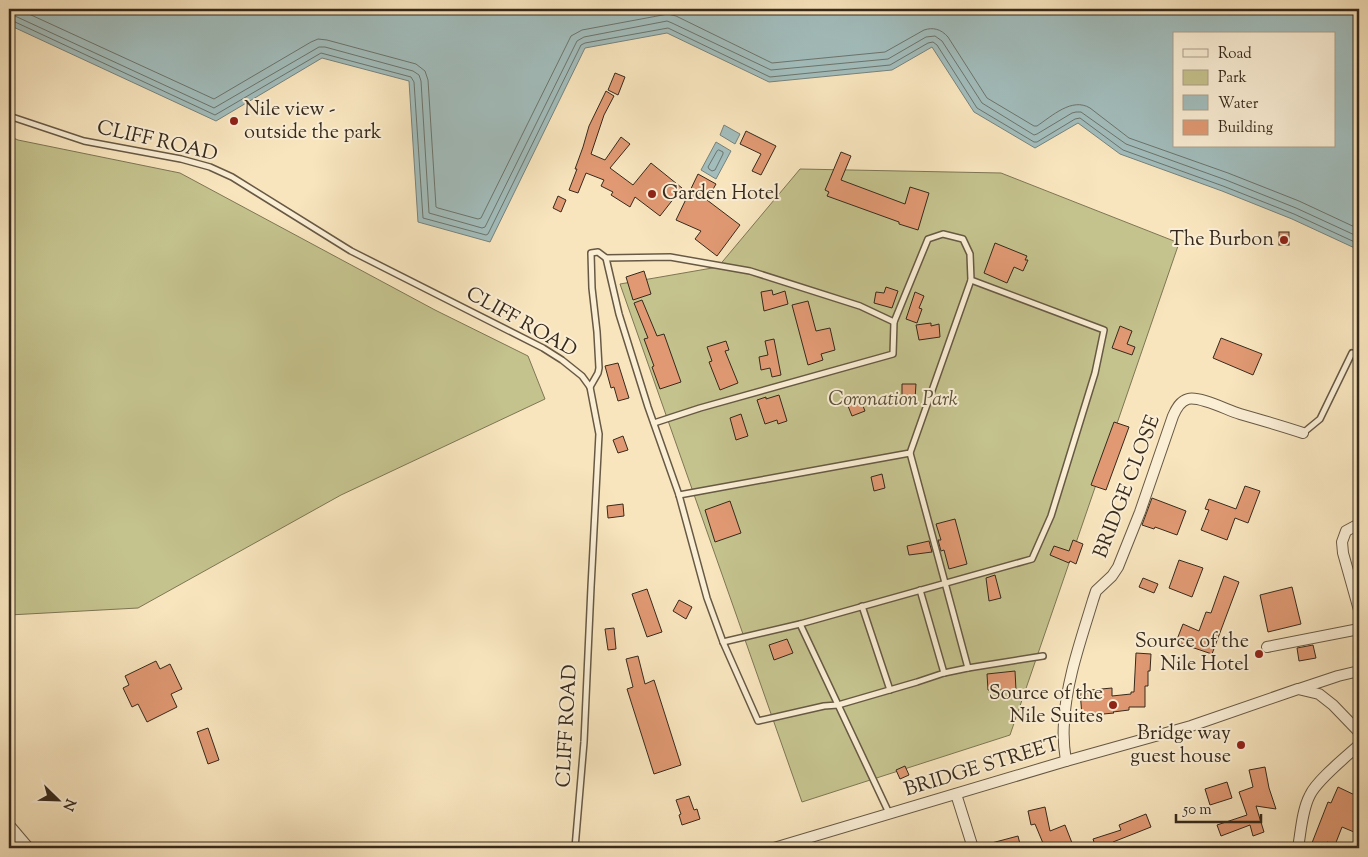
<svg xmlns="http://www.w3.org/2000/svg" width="1368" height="857" font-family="'Sorts Mill Goudy',serif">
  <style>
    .green { fill: #c4c28d; stroke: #7e7654 }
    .water { fill: #a2bdbc; stroke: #77827c; fill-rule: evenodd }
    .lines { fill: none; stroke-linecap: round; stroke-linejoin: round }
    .shore { stroke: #6c746c; stroke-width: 1 }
    .building { fill: #e09973; stroke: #372a1c }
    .service-casing { stroke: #675944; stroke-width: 8 }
    .minor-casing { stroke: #675944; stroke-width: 12 }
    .tertiary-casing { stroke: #675944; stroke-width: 16 }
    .service { stroke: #faeed5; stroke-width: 5 }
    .minor { stroke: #faeed5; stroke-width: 10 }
    .tertiary { stroke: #faeed5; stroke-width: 14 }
    .poi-dot { fill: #8f2418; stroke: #faeed5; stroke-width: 2 }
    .labels { text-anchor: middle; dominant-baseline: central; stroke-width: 4; stroke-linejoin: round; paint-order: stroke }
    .poi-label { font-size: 20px; fill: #372a1c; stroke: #faeed5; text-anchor: end }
    .street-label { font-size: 20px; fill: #372a1c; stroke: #faeed5 }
    .park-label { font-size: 20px; font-style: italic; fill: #5a5038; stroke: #faeed5 }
  </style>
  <rect width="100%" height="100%" fill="#f8e5be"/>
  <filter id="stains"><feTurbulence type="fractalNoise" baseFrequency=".004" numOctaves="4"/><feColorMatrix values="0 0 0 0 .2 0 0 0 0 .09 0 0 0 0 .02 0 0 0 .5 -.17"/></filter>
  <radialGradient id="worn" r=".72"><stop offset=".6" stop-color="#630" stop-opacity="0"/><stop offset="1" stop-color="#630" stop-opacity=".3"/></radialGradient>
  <g class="green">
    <polygon points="9,136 18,140 180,173 435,310 528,356 545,399 341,495 138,608 9,615"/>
    <polygon points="800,169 1001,173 1179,243 1010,735 802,802 620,284 718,267"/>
  </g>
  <g class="water">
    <path d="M9,9H1359V250L1292,219L1222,191L1120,154L1078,123L1035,148L974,112L932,47L892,70L769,82L667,33L585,48L490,242L418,222L409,81L322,58L216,121L9,25ZM1174,34H1334V146H1174Z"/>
    <polygon points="724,125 740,134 735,144 720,135"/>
    <polygon points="716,142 731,151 716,179 701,170"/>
  </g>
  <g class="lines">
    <g class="shore">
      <path d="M18,9L214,99L311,42L318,39L327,40L416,64L425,71L428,80L436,207L438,208L478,219L481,218L571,36L582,30L668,14L676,16L772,63L885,52L924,30C933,27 941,29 948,37L987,98L1034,126H1037C1052,116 1072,97 1090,108L1129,138L1228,173L1299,201L1359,229"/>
      <polyline points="9,15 15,16 214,108 319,47 325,47 413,71 419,75 421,81 429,213 482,228 485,227 577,41 584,37 667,21 672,23 771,70 888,59 926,37 935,36 942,41 982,103 1034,135 1037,134 1072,113 1076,112 1081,112 1126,144 1226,180 1296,208 1359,237"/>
      <polyline points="9,21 13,21 215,115 321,53 411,77 414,82 423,218 486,235 488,234 581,45 585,43 668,28 770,77 890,65 928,43 933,42 937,45 977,108 1034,142 1037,142 1075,119 1080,118 1123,150 1223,186 1294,214 1359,244"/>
      <polygon points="719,150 723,152 723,154 715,170 712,171 709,169 708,167 717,151"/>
    </g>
  </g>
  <g class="building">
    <polygon points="615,73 625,77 618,95 608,90"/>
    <polygon points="606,91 614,96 604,115 591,154 605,160 621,137 630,144 610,168 633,185 651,163 682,188 660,216 635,197 630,207 611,195 613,192 601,186 604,180 586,173 578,193 569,190 577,169 575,169 583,147 589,126"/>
    <polygon points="746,131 776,146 761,175 752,171 761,154 740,144"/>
    <polygon points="841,152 851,156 841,180 905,204 910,187 929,193 918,230 899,224 899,222 827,196 829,192 825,190"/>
    <polygon points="698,174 716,184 707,200 740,225 717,256 695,239 701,231 676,220"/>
    <polygon points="558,196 566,200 561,212 553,208"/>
    <rect x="1279" y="232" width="10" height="13"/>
    <polygon points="995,243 1027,256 1025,260 1028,260 1023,271 1014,267 1007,283 984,273"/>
    <polygon points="644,271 651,294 633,300 626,277"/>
    <polygon points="886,287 898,291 892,308 874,303 876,292 884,293"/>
    <polygon points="772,290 773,295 785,291 788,304 764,311 761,292"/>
    <polygon points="915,292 924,296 919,308 922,309 917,323 906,319"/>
    <polygon points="642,300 657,336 664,334 681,382 660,389 652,367 654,366 644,339 648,338 634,303"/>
    <polygon points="808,301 816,331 830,328 835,350 821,354 823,360 808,365 792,305"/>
    <polygon points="931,323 931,326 939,324 940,337 919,340 916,325"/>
    <polygon points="1120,326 1132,331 1127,344 1135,347 1132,355 1112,348"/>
    <polygon points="1221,338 1262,354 1253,375 1213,358"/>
    <polygon points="774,339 781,375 772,377 770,368 761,370 759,357 768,355 765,341"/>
    <polygon points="726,341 729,350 725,351 738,383 720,390 709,362 712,361 707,347"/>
    <polygon points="618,363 629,398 618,401 614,387 611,388 605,366"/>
    <polygon points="902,384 916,384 915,399 902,398"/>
    <polygon points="779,395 787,421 778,424 777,420 765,424 757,400 766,397 766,399"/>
    <polygon points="859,396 865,411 852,416 846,401"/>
    <polygon points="741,414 748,436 736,440 730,418"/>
    <polygon points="1114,422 1129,427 1106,490 1091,485"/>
    <polygon points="623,436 628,450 618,453 613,440"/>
    <polygon points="882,474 885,488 874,491 871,477"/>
    <polygon points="1245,486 1260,491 1248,523 1235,518 1227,540 1201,530 1209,510 1205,509 1209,499 1236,509"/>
    <polygon points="1152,498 1186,511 1177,535 1155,527 1154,529 1142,525"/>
    <polygon points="730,501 741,533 715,542 705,510"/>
    <polygon points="623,504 624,516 608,518 607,506"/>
    <polygon points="955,519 967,564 949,569 944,550 941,551 938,540 941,540 936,524"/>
    <polygon points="1073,540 1083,544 1076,564 1070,561 1069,563 1050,555 1054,546 1069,551"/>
    <polygon points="929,541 932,552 909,555 907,546"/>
    <polygon points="1179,560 1203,568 1192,597 1169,588"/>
    <polygon points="995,575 1001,598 989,601 986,578"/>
    <polygon points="1224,576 1239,582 1212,654 1176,642 1183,624 1199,631 1206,612 1211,613"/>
    <polygon points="1143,578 1158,584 1154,593 1139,587"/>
    <polygon points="1292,587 1301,624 1268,632 1260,595"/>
    <polygon points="647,589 662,632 647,637 632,594"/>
    <polygon points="679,600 692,607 686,619 673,611"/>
    <polygon points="614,628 616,649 608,650 605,629"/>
    <polygon points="787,639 793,653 774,660 769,645"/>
    <polygon points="1313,645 1316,658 1299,661 1297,648"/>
    <polygon points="1136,653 1151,654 1150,671 1148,671 1148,686 1145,686 1145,707 1129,707 1129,710 1113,712 1114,713 1082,716 1080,691 1112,688 1112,696 1131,694 1131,692 1134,692"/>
    <polygon points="638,656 645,684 654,680 681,765 654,774 627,689 633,687 626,659"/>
    <polygon points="156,661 160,669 170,664 182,689 171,694 177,707 147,722 138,704 132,707 123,688 129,685 125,676"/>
    <polygon points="1015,671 1016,690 988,690 987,674"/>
    <polygon points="208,728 219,760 208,764 197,732"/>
    <polygon points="905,766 909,775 900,779 896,770"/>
    <polygon points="1265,767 1269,788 1276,809 1256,806 1264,832 1253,836 1250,825 1221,836 1217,825 1247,815 1239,792 1253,787 1249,770"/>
    <polygon points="1227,782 1232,798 1210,805 1205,789"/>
    <polygon points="1338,787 1359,797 1359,818 1354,832 1342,827 1335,845 1327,842 1325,848 1310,848 1328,802 1331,803"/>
    <polygon points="689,796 694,810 697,809 700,819 682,825 679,815 681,814 676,800"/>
    <polygon points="1045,807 1050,831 1065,825 1074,848 1045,848 1035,824 1031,825 1028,811"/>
    <polygon points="1146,814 1151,827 1113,842 1115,848 1096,848 1093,839 1121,830 1119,825"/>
    <polygon points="1018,836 1021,848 985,848 984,845"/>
  </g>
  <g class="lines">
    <defs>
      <g id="service">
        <polyline points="9,116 84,141 181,159 210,167 232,177 351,251 543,348 562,360 582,376 590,387 599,434 591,587 584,742 575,848"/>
        <polyline points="894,322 860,306 750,271 670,257 606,258 619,314 648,407 679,495 707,598 723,642 758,721 824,706 838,705 917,682 944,673 968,668 1043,656"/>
        <polyline points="590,387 598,373 599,368 597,332 592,288 591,253 598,252 606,258"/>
        <polyline points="654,423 700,408 893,354 894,322 928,239 943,234 963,239 970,254 971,280 1104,330 1095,373 1051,516 1032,559 800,624 723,642"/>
        <polyline points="1303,433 1320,419 1352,353"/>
        <polyline points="910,453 968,668"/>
        <polyline points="679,495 910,453 971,280"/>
        <polyline points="920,590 944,673"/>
        <polyline points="862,606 890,690"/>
        <polyline points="800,624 889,813"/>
      </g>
      <g id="minor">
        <polyline points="1359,524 1346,531 1342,542 1343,553 1359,610"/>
        <polyline points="1267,647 1359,629"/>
        <polyline points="1299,689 1338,676 1359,671"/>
        <path d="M1066,761C1064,749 1063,736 1064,723C1066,681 1081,640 1093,600L1096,591L1112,576L1118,567L1140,512L1173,416C1176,409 1180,401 1188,399C1200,396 1227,410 1240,414C1261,420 1282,426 1303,433"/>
        <polyline points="956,794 973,848"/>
        <polyline points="774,848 1066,761 1191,726 1298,689 1319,694 1333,705 1359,732"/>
        <path d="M1298,848C1301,831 1302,810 1310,795C1317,780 1346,757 1359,745"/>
      </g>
      <polyline id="tertiary" points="9,828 26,848"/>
    </defs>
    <use href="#service" class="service-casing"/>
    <use href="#minor" class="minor-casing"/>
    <use href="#tertiary" class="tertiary-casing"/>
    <use href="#service" class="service"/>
    <use href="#minor" class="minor"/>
    <use href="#tertiary" class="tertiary"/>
  </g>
  <g class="poi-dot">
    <circle cx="234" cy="121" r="5"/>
    <circle cx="652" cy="194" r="5"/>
    <circle cx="1284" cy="240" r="5"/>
    <circle cx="1259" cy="654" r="5"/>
    <circle cx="1113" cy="705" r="5"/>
    <circle cx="1241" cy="745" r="5"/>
  </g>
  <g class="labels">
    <g class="poi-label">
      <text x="244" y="110" text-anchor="start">Nile view -<tspan x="244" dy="23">outside the park</tspan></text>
      <text x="662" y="194" text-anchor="start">Garden Hotel</text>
      <text x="1274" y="240">The Burbon</text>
      <text x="1249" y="642">Source of the<tspan x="1249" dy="23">Nile Hotel</tspan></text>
      <text x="1103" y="694">Source of the<tspan x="1103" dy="23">Nile Suites</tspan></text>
      <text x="1231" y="734">Bridge way<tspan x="1231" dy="23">guest house</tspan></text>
    </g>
    <g class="street-label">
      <text transform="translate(157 142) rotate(13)">CLIFF ROAD</text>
      <text transform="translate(521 323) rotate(29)">CLIFF ROAD</text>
      <text transform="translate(1128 487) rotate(-69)">BRIDGE CLOSE</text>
      <text transform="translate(568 726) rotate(-87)">CLIFF ROAD</text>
      <text transform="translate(982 768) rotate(-17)">BRIDGE STREET</text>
    </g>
    <g class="park-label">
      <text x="893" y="400">Coronation Park</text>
    </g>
  </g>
  <rect width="1368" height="857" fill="none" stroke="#f8e5be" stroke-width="30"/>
  <rect x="10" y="10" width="1348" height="837" fill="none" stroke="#372a1c" stroke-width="2.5"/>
  <rect x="15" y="15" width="1338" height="827" fill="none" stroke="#372a1c"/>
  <rect x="1173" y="32" width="162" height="115" fill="#faeed5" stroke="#aca08b"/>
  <rect x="1183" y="49" width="25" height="8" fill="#faeed5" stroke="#aca08b"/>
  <text x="1218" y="58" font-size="15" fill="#372a1c">Road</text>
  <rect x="1183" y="70" width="25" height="15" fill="#c4c28d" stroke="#aca08b"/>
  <text x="1218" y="82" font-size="15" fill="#372a1c">Park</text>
  <rect x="1183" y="95" width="25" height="15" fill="#a2bdbc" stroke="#aca08b"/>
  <text x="1218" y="108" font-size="15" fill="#372a1c">Water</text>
  <rect x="1183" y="120" width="25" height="15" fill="#e09973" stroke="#aca08b"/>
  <text x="1218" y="132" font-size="15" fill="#372a1c">Building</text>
  <g transform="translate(58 800) rotate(113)" stroke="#faeed5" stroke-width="4" paint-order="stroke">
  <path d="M0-4L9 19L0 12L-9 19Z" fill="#372a1c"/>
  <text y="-8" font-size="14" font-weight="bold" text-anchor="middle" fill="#372a1c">N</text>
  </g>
  <path d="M1176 814v8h85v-8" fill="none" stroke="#372a1c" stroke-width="2.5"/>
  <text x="1183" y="814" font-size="15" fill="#372a1c" stroke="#faeed5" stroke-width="4" paint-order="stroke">50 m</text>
  <rect width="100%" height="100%" filter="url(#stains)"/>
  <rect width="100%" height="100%" fill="url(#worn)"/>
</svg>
